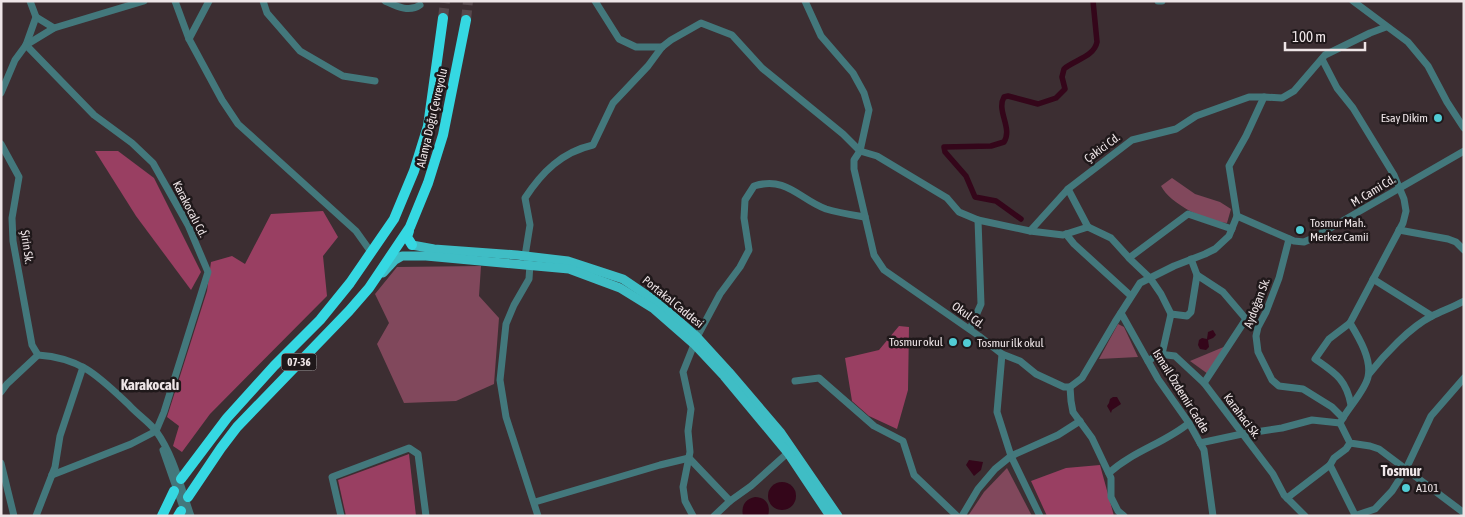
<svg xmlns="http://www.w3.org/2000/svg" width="1465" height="517" font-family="'Asap Condensed',sans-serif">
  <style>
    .green { fill: #81485c }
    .forest { fill: #993f62 }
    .water { fill: #34061a }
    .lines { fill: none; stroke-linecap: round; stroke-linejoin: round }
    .canal { stroke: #34061a; stroke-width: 5.5 }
    .highway-tunnel { stroke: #57494d; stroke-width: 10; stroke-dasharray: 10 5; stroke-linecap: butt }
    .minor { stroke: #43787c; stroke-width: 7 }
    .major { stroke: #3fbdc5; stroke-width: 9 }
    .highway { stroke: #35d8e2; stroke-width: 10 }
    .poi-dot { fill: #51ccd5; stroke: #1f181a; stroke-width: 2 }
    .labels { text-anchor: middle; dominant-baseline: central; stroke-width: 5; stroke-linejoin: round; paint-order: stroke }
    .shield { fill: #1f181a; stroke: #b0a8aa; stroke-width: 1 }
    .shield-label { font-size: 11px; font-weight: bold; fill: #eee5e7 }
    .street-label { font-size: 12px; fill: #eee5e7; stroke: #1f181a }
    .poi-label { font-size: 12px; fill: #eee5e7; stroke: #1f181a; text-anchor: start }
    .quarter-label { font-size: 15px; font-weight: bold; fill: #eee5e7; stroke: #1f181a }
  </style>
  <rect width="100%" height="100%" fill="#3c2e32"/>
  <g class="green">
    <path d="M1172,178L1195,194L1220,202L1231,209L1227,223C1207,222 1170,204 1161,186Z"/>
    <polygon points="481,266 479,296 499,318 494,384 456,401 404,403 377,344 389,323 375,294 397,267"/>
    <polygon points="1118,324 1124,327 1138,357 1099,359"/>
    <polygon points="1226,346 1208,374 1190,361"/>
    <polygon points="1007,468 1032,516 968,516 984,492"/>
  </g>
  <g class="forest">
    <polygon points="95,151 118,151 154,178 201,272 191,290 136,216"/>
    <polygon points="323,211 338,237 323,256 327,296 210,414 182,452 173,446 179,426 167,417 207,291 211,262 232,256 245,264 271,214"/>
    <polygon points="899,326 909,327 908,390 897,429 869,416 852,401 845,358 879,350"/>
    <polygon points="409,454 416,516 346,516 338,480"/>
    <polygon points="1100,465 1114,516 1047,516 1031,481 1066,468"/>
  </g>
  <g class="water">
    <polygon points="1213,330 1216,335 1213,338 1208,340 1209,347 1206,350 1200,349 1198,345 1199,340 1202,338 1207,339 1208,332"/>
    <polygon points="1113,397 1117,397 1121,404 1112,410 1111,413 1107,406 1109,403 1110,399"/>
    <polygon points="969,460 983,462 981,470 974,476 966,465"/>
    <circle cx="782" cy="496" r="14"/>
    <path d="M755,497C766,497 771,505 768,516H743C741,506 745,499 755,497Z"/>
  </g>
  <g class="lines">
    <path class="canal" d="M1021,219L996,201L975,197L966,176L945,152L944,147L991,146L1004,142C1013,128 996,111 1004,97L1008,96L1038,104L1056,98L1065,89L1062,77L1064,69C1074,60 1094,57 1097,42L1093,1"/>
    <g class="highway-tunnel">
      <polyline points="443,18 445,1"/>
      <polyline points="466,20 468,1"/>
    </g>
    <g class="minor">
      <polyline points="175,1 189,39 222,100 238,124 356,231 371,252"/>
      <polyline points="263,1 267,13 300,51 343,76 375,81"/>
      <path d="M385,1C396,6 409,13 420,5"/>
      <polyline points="595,1 619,39 636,47 662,47"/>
      <polyline points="805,1 821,36 853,73 864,93 869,110 860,151 854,160 854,169 874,255 884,270 979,336 1002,354 997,412 1011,456 1040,516"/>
      <polyline points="1158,1 1162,1"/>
      <polyline points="1353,1 1408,42 1428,66 1447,102 1464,128"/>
      <polyline points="54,28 144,1"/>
      <polyline points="189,39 209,1"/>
      <polyline points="26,45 94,115 132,143 153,163 188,225 208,272 164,412 156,431"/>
      <polyline points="26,45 36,17 30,1"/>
      <path d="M1322,59L1337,88L1353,108L1394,175L1404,199L1406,211L1403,223L1350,323C1359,338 1372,359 1368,377C1365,391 1347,409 1340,423L1350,443L1370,446L1379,449L1464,513"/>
      <polyline points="1,93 15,60 26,45 54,28 36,17"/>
      <polyline points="1,144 19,177 12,218 13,241 32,345 38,355"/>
      <polyline points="1068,189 1088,227"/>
      <polyline points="1237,216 1294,241 1304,242 1313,238 1464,151"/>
      <polyline points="1399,230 1448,239 1456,242 1464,250"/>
      <polyline points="1030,231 1068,189 1132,140 1176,129 1196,116 1249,97 1264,97"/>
      <polyline points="1066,234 1074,244 1131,296"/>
      <polyline points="1289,239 1279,278 1266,312 1258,327 1256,336 1258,352 1272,380 1279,386 1303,389 1332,407 1343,418"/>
      <polyline points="1129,258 1188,214 1232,229"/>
      <polyline points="1191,259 1197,275"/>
      <polyline points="1373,279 1432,316"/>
      <polyline points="1121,313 1158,379 1189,423 1204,450 1213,516"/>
      <path d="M1350,323L1329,339L1315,359C1335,373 1346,379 1351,405"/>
      <polyline points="970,329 981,304 978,220"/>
      <polyline points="1002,354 1020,361 1036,374 1064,387 1070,387 1071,401 1073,412 1092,438 1111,478 1111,497 1118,511 1124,516"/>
      <polyline points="1162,354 1171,314 1187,316 1191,312 1197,275 1223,292 1246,319 1204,383"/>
      <polyline points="1148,361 1159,354 1175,356 1204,383 1273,474 1284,495 1305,516"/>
      <path d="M1369,374C1384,355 1410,327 1432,316C1442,311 1453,307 1464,301"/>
      <polyline points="795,381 819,378 874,426 903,441 914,475 957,516"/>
      <polyline points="1070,387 1082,378 1115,322 1140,283 1150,278 1161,294 1171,314"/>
      <path d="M1,392L7,384L38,355C82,358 99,377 129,405C137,414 149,422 156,431C174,456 181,488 191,516"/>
      <polyline points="1200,443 1242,434 1282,428 1312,420 1340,423"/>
      <polyline points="163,450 186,516"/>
      <polyline points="1,463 14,516"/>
      <polyline points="1330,465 1355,515"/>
      <path d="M1109,473C1133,451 1165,443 1189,423"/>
      <polyline points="52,475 131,444 156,431"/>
      <polyline points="1287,498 1330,465 1334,458 1346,449 1350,443"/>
      <polyline points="535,502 660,465 689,458 730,501"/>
      <polyline points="36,516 55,467 60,436 83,367"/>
      <polyline points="341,516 332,477 409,448 418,454 426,516"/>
      <path d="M538,516L506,417L500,380L506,324L514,305L529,279L530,264L525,256L530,225L525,198C542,172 562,152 593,145L613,103L648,66L662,47L671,40L701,23L732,35L762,68L843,134L860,151L877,156L947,198L959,212L978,220L1030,231L1063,235L1088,227L1111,238L1131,260L1150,278L1174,266L1205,254L1215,249L1229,236L1237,216L1229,166L1246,136L1264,97L1282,98L1294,91L1325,55L1370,33L1386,27"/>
      <path d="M693,516L685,501L683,487L690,452L688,431L691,409L683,372L697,337L720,294L740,267L749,250L744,218L745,200L754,186C787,176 799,199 826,209C839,213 853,215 865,217"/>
      <polyline points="714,516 730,501 751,486 792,449"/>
      <polyline points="962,516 978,489 995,469 1011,456 1058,435 1080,421"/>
      <polyline points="1354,516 1375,509 1392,491 1406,469 1431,416 1464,378"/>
    </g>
    <g class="major">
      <polyline points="412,245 434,249 517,255 568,261 623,279 657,302 697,337 729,372 781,433 838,516"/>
      <polyline points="383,273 395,260 402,256 426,256 569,269 620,288 654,309 694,344 724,376 788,453 830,516"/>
    </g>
    <g class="highway">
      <polyline points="409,231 407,237 412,245"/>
      <polyline points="181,479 227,418 274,366 320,320 350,283 394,219 414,171 428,126 443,18"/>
      <polyline points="188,497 221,448 237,427 349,311 369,288 410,227 428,183 443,135 466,20"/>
      <polyline points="162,516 174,491"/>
      <polyline points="178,516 181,511"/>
    </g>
  </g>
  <g class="poi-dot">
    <circle cx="1438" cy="118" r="5"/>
    <circle cx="1300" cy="230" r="5"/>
    <circle cx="953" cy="342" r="5"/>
    <circle cx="967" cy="343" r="5"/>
    <circle cx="1406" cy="488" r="5"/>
  </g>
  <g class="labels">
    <rect class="shield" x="281.5" y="353.5" width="35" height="17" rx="4"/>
    <g class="shield-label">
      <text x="299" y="362">07-36</text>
    </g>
    <g class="street-label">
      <text transform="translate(432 118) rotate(-77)">Alanya Doğu Çevreyolu</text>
      <text transform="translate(1102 148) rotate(-36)">Çakici Cd.</text>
      <text transform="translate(1373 191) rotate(-31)">M. Cami Cd.</text>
      <text transform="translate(190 209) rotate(63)">Karakocalı Cd.</text>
      <text transform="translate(27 247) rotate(82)">Şirin Sk.</text>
      <text transform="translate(673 302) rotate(39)">Portakal Caddesi</text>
      <text transform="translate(1257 303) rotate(-69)">Aydoğan Sk.</text>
      <text transform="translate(968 315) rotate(35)">Okul Cd.</text>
      <text transform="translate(1181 391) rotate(58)">Ismail Ôzdemir Cadde</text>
      <text transform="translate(1242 416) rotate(53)">Karahaci Sk.</text>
    </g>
    <g class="poi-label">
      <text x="1428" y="118" text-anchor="end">Esay Dikim</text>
      <text x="1310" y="223">Tosmur Mah.<tspan x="1310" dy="14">Merkez Camii</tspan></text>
      <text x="943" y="342" text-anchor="end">Tosmur okul</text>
      <text x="977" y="343">Tosmur ilk okul</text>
      <text x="1416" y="488">A101</text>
    </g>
    <g class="quarter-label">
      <text x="150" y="384">Karakocalı</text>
      <text x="1401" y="470">Tosmur</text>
    </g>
  </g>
  <rect width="1465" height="517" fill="none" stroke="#eee5e7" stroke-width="5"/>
  <path d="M1285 42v8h80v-8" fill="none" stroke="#eee5e7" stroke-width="2.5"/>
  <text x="1292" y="42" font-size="15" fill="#eee5e7" stroke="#1f181a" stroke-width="4" paint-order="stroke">100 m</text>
</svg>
